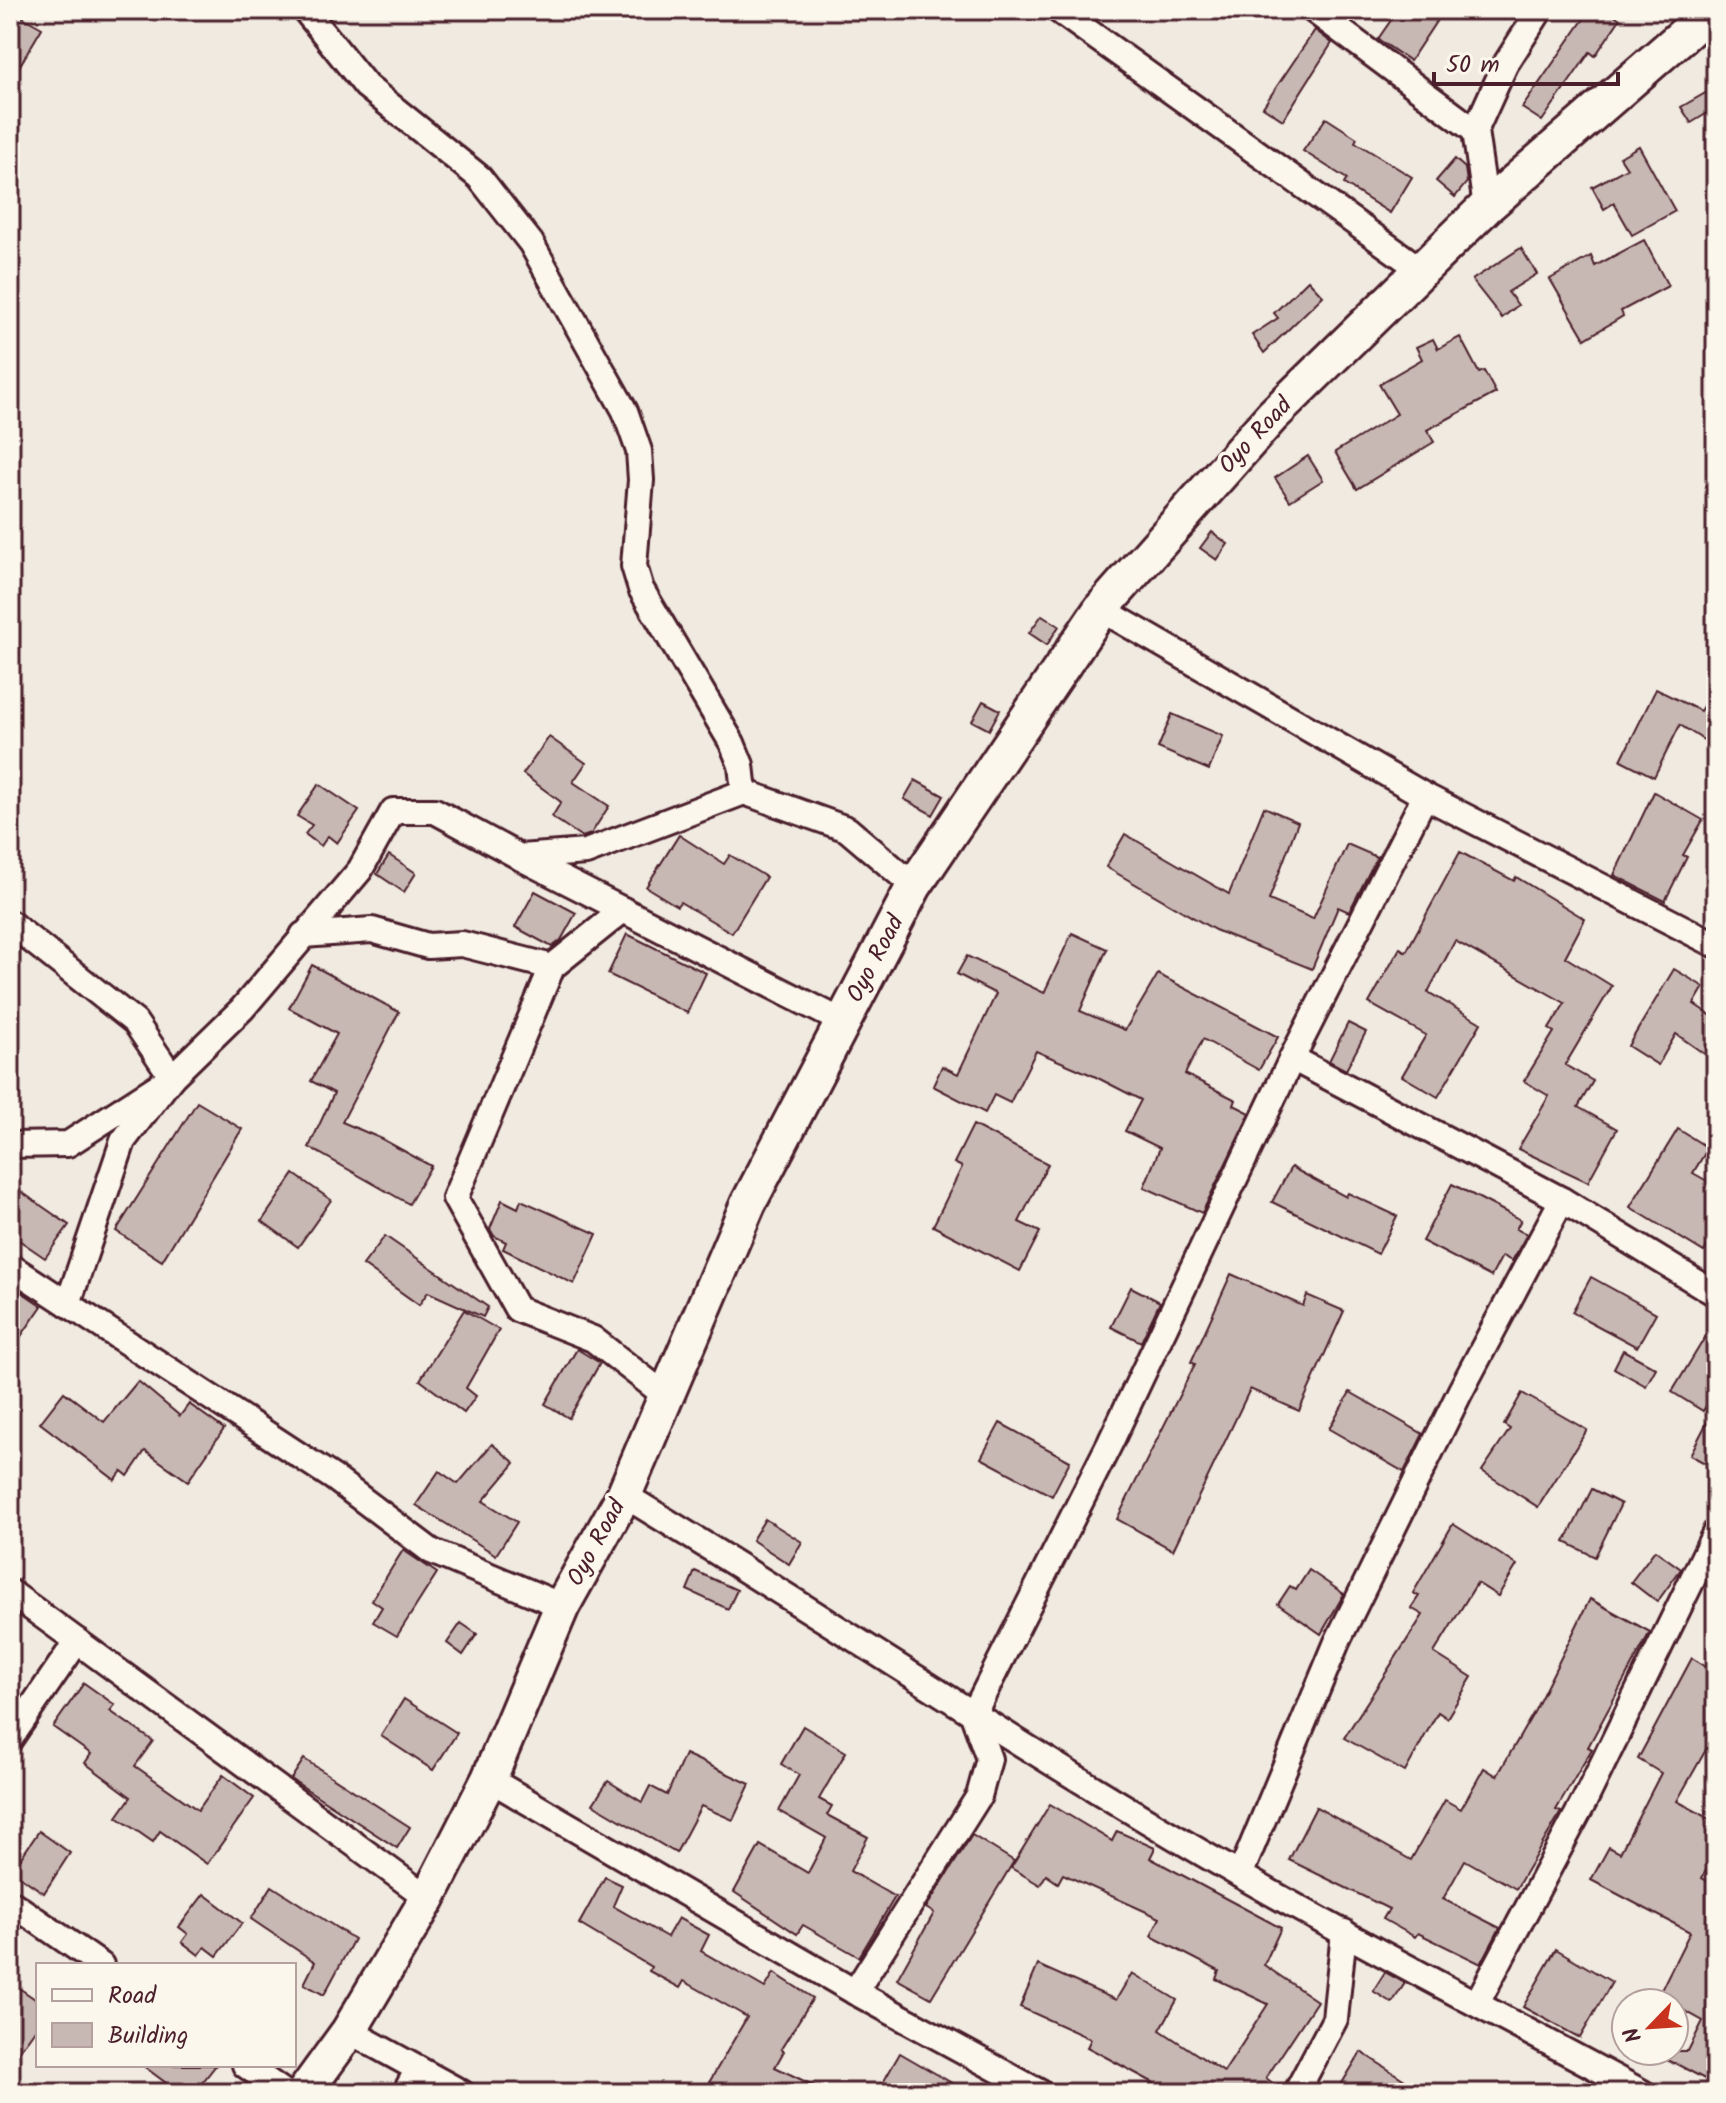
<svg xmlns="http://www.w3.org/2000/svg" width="1726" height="2103" font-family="Kalam,sans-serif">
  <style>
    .building { fill: #c8b8b3; stroke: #4a1f2b; stroke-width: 2 }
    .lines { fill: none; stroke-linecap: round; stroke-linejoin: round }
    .street-casing { stroke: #4a1f2b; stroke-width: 30 }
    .secondary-casing { stroke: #4a1f2b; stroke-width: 40 }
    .street { stroke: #fbf7ec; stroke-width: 24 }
    .secondary { stroke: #fbf7ec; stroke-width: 34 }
    .labels { text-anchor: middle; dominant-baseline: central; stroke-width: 7; stroke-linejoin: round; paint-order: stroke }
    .street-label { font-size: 24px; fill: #4a1f2b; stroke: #fbf7ec }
  </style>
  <rect width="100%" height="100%" fill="#f0eae0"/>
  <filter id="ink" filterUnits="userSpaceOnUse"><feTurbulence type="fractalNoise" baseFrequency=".0125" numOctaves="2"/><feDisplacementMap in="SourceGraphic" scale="16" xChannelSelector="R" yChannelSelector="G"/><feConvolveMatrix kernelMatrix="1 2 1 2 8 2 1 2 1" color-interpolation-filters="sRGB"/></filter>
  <g filter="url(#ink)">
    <g class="building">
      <polygon points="10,10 42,28 10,82"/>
      <polygon points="1398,10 1428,10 1439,17 1410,61 1378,39"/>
      <polygon points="1590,10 1607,10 1620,19 1595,56 1590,52 1542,121 1522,108"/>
      <polygon points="1315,30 1332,43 1283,120 1263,107"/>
      <polygon points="1716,87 1716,108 1691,123 1681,107"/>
      <polygon points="1326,118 1357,138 1355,142 1412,177 1390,213 1344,184 1347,179 1303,151"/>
      <polygon points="1639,146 1675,211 1632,235 1614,203 1604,209 1592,187 1627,168 1620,157"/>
      <polygon points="1455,159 1465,168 1467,182 1455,197 1436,181"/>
      <polygon points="1644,240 1668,286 1621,311 1623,316 1585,339 1550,279 1591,256 1595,266"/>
      <polygon points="1521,248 1537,274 1508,292 1518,305 1502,318 1472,280"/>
      <polygon points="1308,280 1323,296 1264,353 1252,335 1278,318 1274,313"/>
      <polygon points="1460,337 1479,373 1484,371 1496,393 1427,430 1434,442 1357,489 1335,452 1397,414 1379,384 1422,359 1416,347 1433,339 1438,349"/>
      <polygon points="1308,456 1323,480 1290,501 1275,478"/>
      <polygon points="1212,532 1228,544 1217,560 1200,548"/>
      <polygon points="1042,615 1059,626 1047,645 1029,633"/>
      <polygon points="1716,685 1716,748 1680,725 1654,777 1621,760 1656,689 1700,711"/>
      <polygon points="983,701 1000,710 989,730 972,721"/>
      <polygon points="1172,714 1223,736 1209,770 1158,748"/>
      <polygon points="549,737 586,763 573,782 609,806 591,834 582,837 552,817 561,802 523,774"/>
      <polygon points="915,780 944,796 933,815 904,799"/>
      <polygon points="319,784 359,811 337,843 328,836 321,846 305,834 312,825 297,816"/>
      <polygon points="1654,792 1703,820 1683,855 1687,857 1665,901 1614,875"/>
      <polygon points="1264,807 1298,822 1269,900 1313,919 1347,844 1377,857 1349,912 1338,907 1312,969 1215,930 1106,867 1125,834 1229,894"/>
      <polygon points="679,835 724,864 730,855 766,877 732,933 680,902 677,906 646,887"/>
      <polygon points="1460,852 1514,881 1516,877 1585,919 1565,957 1612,986 1565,1065 1593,1081 1578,1107 1617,1129 1588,1182 1518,1149 1549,1096 1524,1081 1554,1032 1549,1029 1565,1003 1455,941 1428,992 1481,1023 1438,1097 1402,1076 1426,1035 1369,1003 1400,948 1406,952"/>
      <polygon points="389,855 416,873 404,892 377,874"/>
      <polygon points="535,891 576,913 561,940 552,947 515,927"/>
      <polygon points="1072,933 1107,949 1080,1011 1125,1030 1158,974 1278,1037 1259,1070 1203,1039 1185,1074 1236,1100 1234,1105 1250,1113 1202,1213 1144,1187 1160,1148 1125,1131 1141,1100 1094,1076 1036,1051 1010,1103 994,1095 985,1113 933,1086 942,1066 958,1074 996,994 957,974 967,956 1044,993"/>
      <polygon points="627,934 706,973 687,1013 608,974"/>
      <polygon points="312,965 399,1012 342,1122 382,1139 431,1166 409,1204 309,1147 334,1093 311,1081 337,1034 289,1008"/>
      <polygon points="1674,969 1704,987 1694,1004 1716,1019 1716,1062 1676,1034 1658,1065 1628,1046"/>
      <polygon points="1348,1023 1366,1032 1346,1070 1329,1061"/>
      <polygon points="197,1102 242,1129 162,1261 116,1231"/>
      <polygon points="973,1125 1048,1164 1019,1222 1040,1232 1020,1271 933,1226 962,1167 954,1163"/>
      <polygon points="1678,1129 1708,1148 1693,1173 1716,1186 1716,1231 1704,1252 1630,1207"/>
      <polygon points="1291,1167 1346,1197 1348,1193 1397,1216 1378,1254 1272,1202"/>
      <polygon points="294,1174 331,1200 298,1247 262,1221"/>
      <polygon points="10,1184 69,1225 45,1258 10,1234"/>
      <polygon points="1452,1184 1521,1220 1516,1229 1527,1234 1512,1261 1502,1256 1491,1277 1422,1241"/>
      <polygon points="502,1200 518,1208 521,1200 597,1234 574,1284 503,1249 506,1242 494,1236 490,1229"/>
      <polygon points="385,1236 488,1307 483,1317 428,1292 419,1305 363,1265"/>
      <polygon points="1231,1274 1303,1306 1307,1295 1344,1311 1299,1411 1250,1389 1173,1550 1117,1519 1195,1364 1191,1362"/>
      <polygon points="1591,1277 1656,1313 1637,1347 1572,1312"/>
      <polygon points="10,1284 42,1306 10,1352"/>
      <polygon points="1131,1287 1160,1302 1141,1342 1111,1327"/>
      <polygon points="464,1310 499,1330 466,1388 476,1396 464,1413 420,1380"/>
      <polygon points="1716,1319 1716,1389 1703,1411 1672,1392"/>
      <polygon points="577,1349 600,1363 569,1418 545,1404"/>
      <polygon points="1623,1350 1656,1368 1646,1386 1614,1368"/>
      <polygon points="138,1381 180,1416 189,1404 224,1429 188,1481 145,1451 128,1476 122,1471 115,1480 40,1423 64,1392 104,1422"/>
      <polygon points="1350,1392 1423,1434 1404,1472 1329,1429"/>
      <polygon points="1522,1393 1587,1430 1538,1507 1482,1471 1510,1429 1504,1425"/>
      <polygon points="1716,1405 1716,1469 1690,1455"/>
      <polygon points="1000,1423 1070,1461 1052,1496 981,1458"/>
      <polygon points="492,1444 515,1463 483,1501 517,1522 496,1555 416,1505 439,1471 458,1484"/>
      <polygon points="1592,1489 1621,1504 1595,1557 1565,1542"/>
      <polygon points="765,1519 802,1542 789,1564 752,1540"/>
      <polygon points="1453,1524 1517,1565 1498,1596 1477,1583 1434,1653 1472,1677 1447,1718 1438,1712 1405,1772 1344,1738 1423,1615 1411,1608 1419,1596 1413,1593"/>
      <polygon points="403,1550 437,1573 397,1636 373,1622 382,1607 372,1600"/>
      <polygon points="1655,1550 1681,1569 1657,1602 1631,1582"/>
      <polygon points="1309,1570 1344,1594 1321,1634 1278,1604 1290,1586 1296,1590"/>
      <polygon points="695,1571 737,1590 728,1609 687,1590"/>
      <polygon points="1590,1599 1650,1632 1588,1747 1592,1749 1556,1810 1561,1812 1516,1889 1465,1860 1443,1899 1500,1928 1481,1964 1418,1933 1415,1937 1383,1919 1389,1909 1289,1860 1316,1807 1411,1860 1445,1800 1461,1809 1484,1768 1497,1776 1534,1712"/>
      <polygon points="461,1623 477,1634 463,1655 447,1643"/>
      <polygon points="1692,1658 1716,1673 1716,1732 1677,1801 1716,1822 1716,1851 1702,1878 1716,1886 1716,2085 1652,2051 1688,2051 1703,2021 1658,1996 1690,1932 1591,1880 1609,1847 1620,1853 1661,1773 1638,1759"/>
      <polygon points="84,1683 115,1705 110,1711 153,1741 135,1766 198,1810 223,1775 254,1798 207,1864 160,1831 153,1842 117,1817 131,1797 85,1763 91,1754 53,1727"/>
      <polygon points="404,1699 457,1733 433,1770 381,1736"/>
      <polygon points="803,1726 846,1752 819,1799 832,1806 827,1815 868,1837 850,1871 895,1897 859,1957 803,1925 797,1934 734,1892 760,1845 808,1873 826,1838 779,1811 799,1775 781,1764"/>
      <polygon points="685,1754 750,1784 733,1820 701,1806 676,1853 593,1804 608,1781 642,1802 650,1786 667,1795"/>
      <polygon points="304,1759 410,1827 397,1848 291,1779"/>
      <polygon points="1050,1804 1112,1841 1117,1831 1155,1848 1150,1858 1281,1928 1264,1965 1317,2001 1266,2078 1282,2090 1281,2093 1209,2093 1200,2084 1195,2093 1148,2093 1154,2083 1087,2047 1091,2039 1020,2007 1038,1965 1116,2000 1132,1973 1177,2000 1160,2030 1224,2072 1268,2004 1216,1979 1219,1971 1151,1936 1160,1918 1063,1874 1058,1883 1046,1875 1040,1885 1011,1868"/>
      <polygon points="39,1831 70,1853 44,1893 12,1871"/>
      <polygon points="972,1835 1014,1861 931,1998 897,1979 934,1913 926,1908"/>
      <polygon points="605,1877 622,1885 613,1906 667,1937 678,1918 709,1935 701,1951 765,1988 774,1973 813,1998 781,2049 784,2051 775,2067 829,2093 703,2093 747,2017 684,1981 680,1988 649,1971 651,1967 579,1924"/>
      <polygon points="272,1886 354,1939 324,1995 304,1984 315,1962 251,1919"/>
      <polygon points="204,1894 242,1923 217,1956 205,1947 199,1955 182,1942 188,1934 179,1927"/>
      <polygon points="1556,1949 1612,1982 1580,2038 1523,2007"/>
      <polygon points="1385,1972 1405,1983 1392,2003 1373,1991"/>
      <polygon points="19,1988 38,2001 38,2025 10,2064 10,2000"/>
      <polygon points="1361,2052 1425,2093 1336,2093"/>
      <polygon points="900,2053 969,2093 877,2093"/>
      <polygon points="142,2065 216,2065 194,2093 158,2093 166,2083"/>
    </g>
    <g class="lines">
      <defs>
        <g id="street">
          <polyline points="305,10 366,86 479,177 531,243 625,411 639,451 641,480 634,566 641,589 732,743 741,765 744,792 847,829 914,886"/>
          <polyline points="1058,10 1421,270"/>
          <polyline points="1313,10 1475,131"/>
          <polyline points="1486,207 1475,131 1505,65 1540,10"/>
          <polyline points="1101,609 1425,796 1716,945"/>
          <polyline points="1425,796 1292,1058 1562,1200 1716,1294"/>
          <polyline points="521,858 843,1022"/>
          <polyline points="623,910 552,967 455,1198 517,1309 593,1339 666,1396"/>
          <polyline points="10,923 135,1022 172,1077 123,1141 68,1304"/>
          <polyline points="303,935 372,930 428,946 462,944 552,967"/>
          <polyline points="10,1145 68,1144 172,1077 242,1009 360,870 393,811 435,811 520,857 586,852 744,792"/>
          <polyline points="10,1266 334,1478 431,1551 562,1606"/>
          <path d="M624,1495C830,1620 1030,1755 1240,1875C1372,1951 1509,2020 1643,2093"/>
          <polyline points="10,1592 428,1898"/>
          <polyline points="10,1739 77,1641"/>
          <polyline points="489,1779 855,1992 1041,2093"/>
          <polyline points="1240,1875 1337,1642 1460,1392 1562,1200"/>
          <polyline points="10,1902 101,1965"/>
          <polyline points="855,1992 979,1796 989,1759 973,1715 1110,1443 1292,1058"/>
          <polyline points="1477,2003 1585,1800 1716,1531"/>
          <polyline points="349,2031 462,2093"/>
          <polyline points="245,2065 285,2093"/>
          <polyline points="405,2093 418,2069"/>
          <polyline points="1296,2093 1335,2019 1344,1932"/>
        </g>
        <polyline id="secondary" points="304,2093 349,2031 428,1898 489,1779 562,1606 624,1495 748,1204 914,886 1101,609 1272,416 1486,207 1712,10"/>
      </defs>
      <use href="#street" class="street-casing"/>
      <use href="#secondary" class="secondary-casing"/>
      <use href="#street" class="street"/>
      <use href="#secondary" class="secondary"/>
    </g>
  </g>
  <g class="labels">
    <g class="street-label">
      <text transform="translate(1256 436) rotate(-47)">Oyo Road</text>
      <text transform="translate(876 959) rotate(-62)">Oyo Road</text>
      <text transform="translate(597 1543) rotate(-61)">Oyo Road</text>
    </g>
  </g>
  <rect width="1726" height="2103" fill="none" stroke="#fbf7ec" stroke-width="40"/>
  <rect x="20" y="20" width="1686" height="2063" fill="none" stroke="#4a1f2b" stroke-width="3" filter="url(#ink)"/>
  <rect x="36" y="1963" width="260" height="104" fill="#fbf7ec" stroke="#b4a19f" stroke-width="2"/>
  <rect x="52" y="1989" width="40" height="12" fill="#fbf7ec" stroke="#b4a19f" stroke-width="2"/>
  <text x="108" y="2003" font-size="24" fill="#4a1f2b">Road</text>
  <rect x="52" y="2023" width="40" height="24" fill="#c8b8b3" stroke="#b4a19f" stroke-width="2"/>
  <text x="108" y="2043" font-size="24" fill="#4a1f2b">Building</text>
  <g transform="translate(1650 2027) rotate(245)"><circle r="38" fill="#fbf7ec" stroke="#b4a19f" stroke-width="2"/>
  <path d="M0-6L14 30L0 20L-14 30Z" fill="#c8321e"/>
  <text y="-12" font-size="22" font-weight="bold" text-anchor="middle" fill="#4a1f2b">N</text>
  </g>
  <path d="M1434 72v12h184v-12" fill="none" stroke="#4a1f2b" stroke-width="4"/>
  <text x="1446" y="72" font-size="24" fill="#4a1f2b" stroke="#fbf7ec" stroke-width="6" paint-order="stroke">50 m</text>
</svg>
